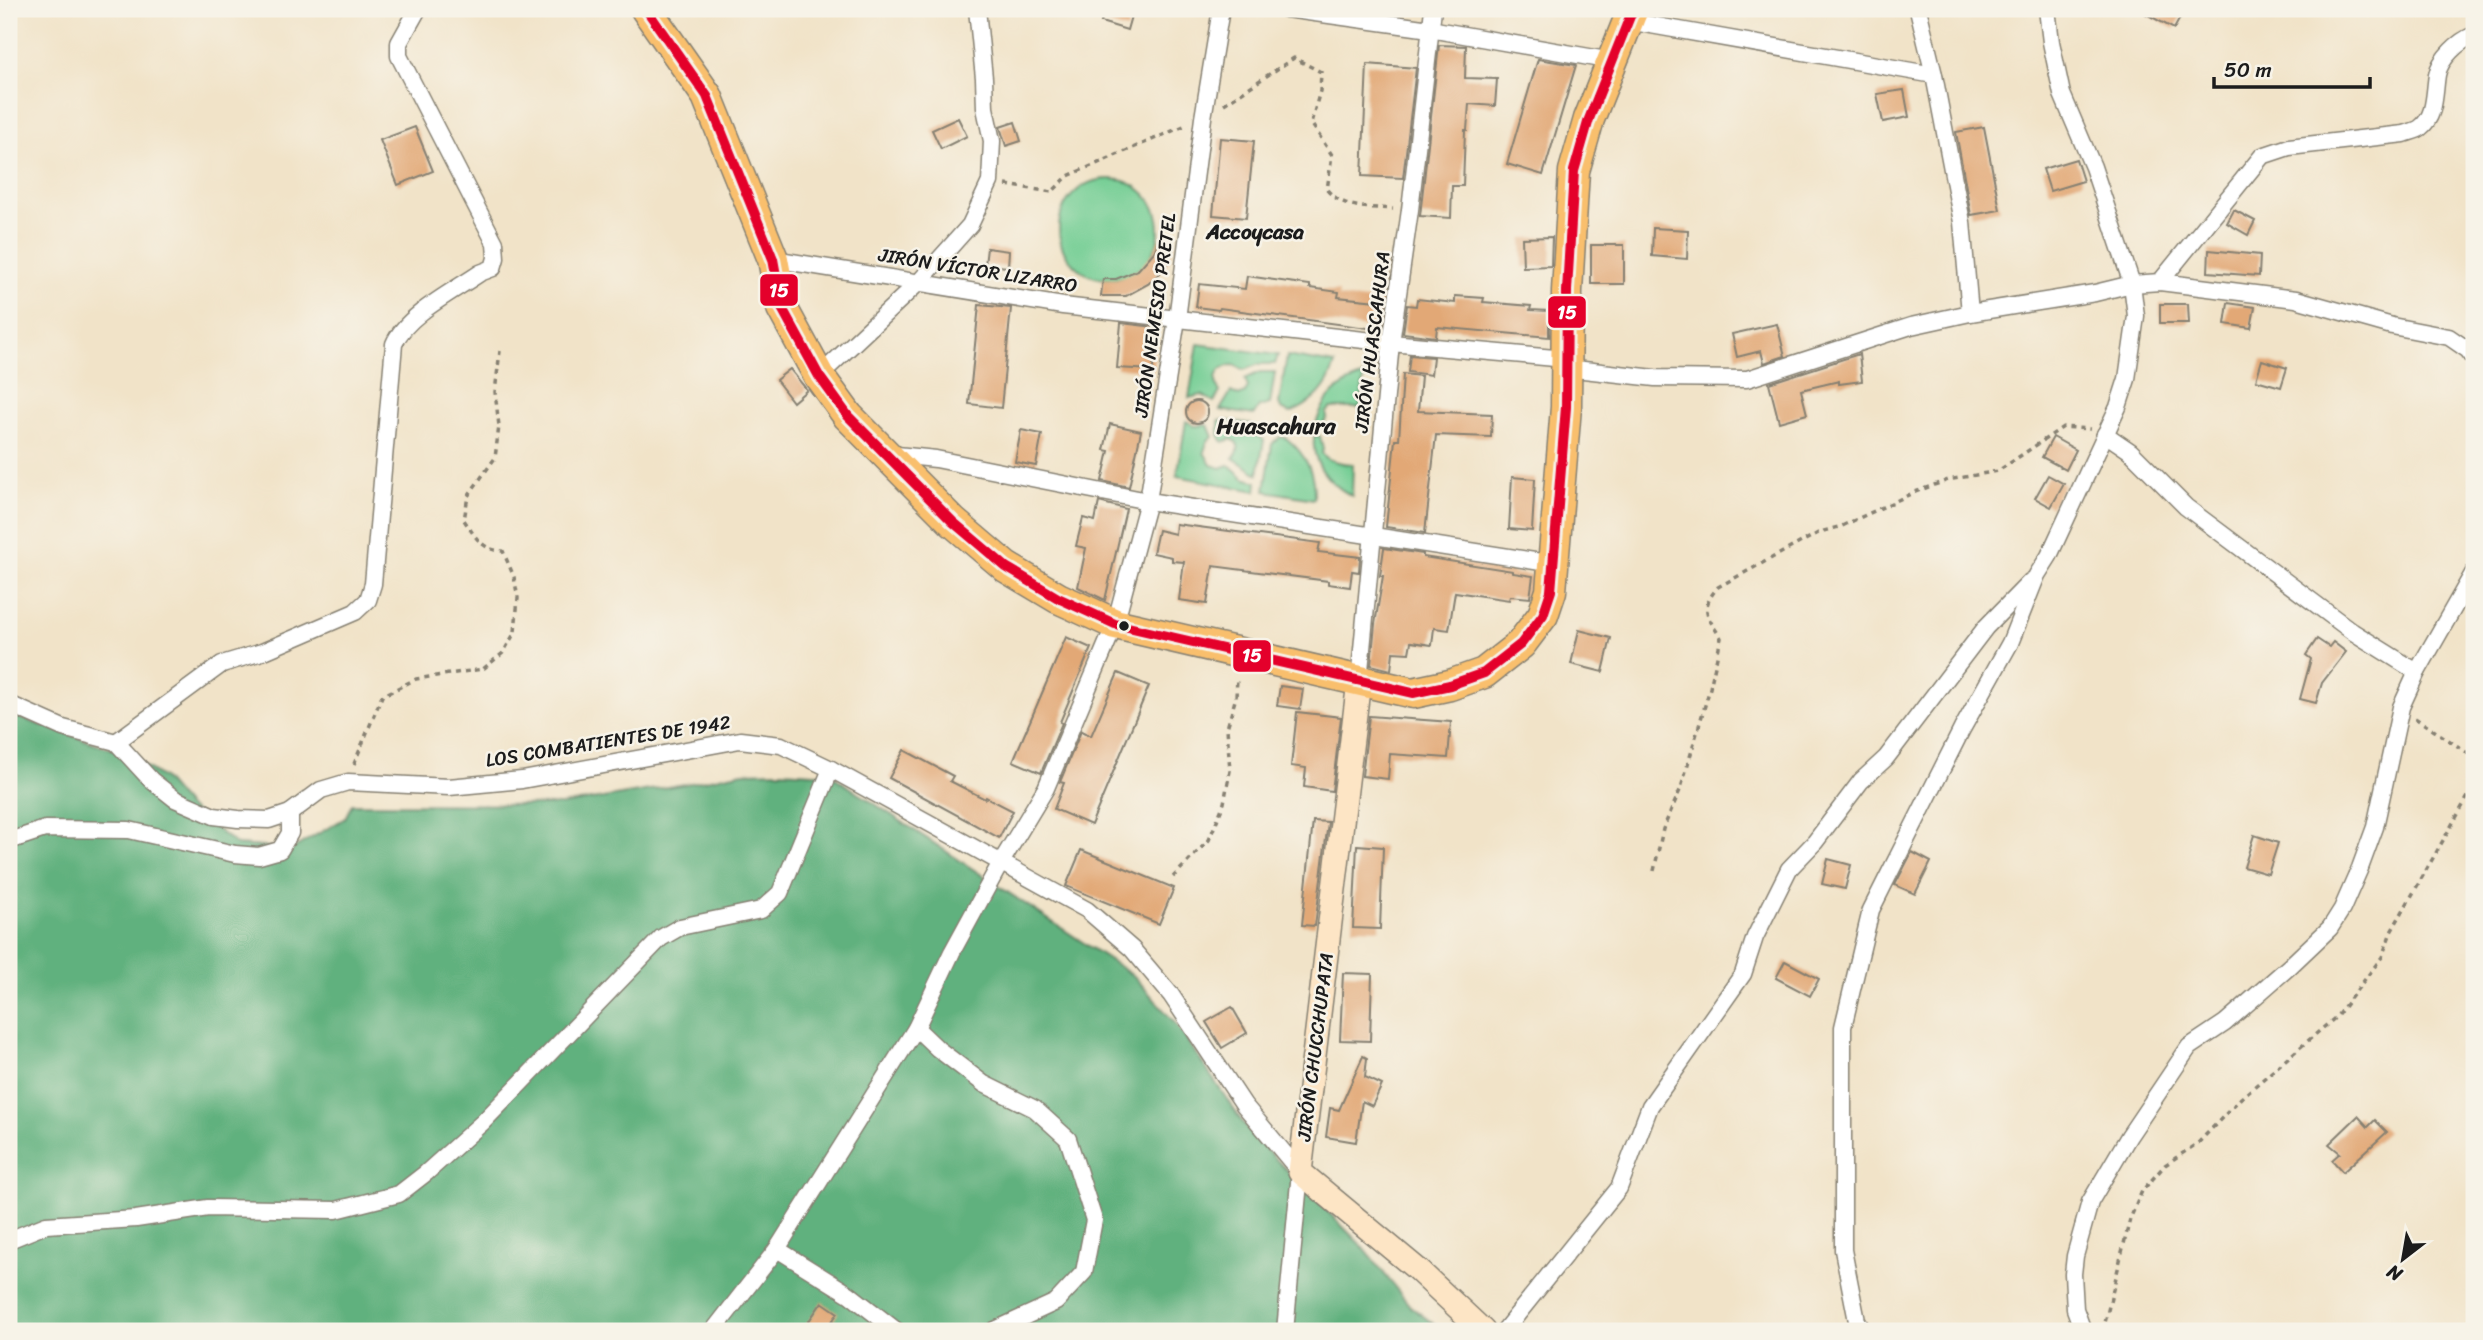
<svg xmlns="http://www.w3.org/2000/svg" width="2483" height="1340" font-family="Sriracha,sans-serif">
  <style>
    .green { fill: #75ce94; stroke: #487558; stroke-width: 2 }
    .forest { fill: #60b17e; stroke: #3e664d; stroke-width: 2 }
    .building { fill: #e2a876 }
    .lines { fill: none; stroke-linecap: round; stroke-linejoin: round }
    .street-casing { stroke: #868072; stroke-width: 19 }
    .secondary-casing { stroke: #868072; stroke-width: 26 }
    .highway-casing { stroke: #868072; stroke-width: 33 }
    .path { stroke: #868072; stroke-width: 3.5; stroke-dasharray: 5 5; stroke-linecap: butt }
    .street { stroke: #fff; stroke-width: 16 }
    .secondary { stroke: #fde5c5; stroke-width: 23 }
    .highway { stroke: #f9bf6d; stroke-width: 30 }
    .bus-1-casing { stroke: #f7f3e8; stroke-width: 16 }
    .bus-1 { stroke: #e4002b; stroke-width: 10 }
    .bus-dot { fill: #1c1c1c; stroke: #f7f3e8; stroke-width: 2.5 }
    .labels { text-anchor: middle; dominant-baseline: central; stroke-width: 5; stroke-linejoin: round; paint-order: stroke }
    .street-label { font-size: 19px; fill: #1c1c1c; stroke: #f7f3e8 }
    .neighbourhood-label { font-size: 21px; font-weight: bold; fill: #1c1c1c; stroke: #f7f3e8 }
    .quarter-label { font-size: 23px; font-weight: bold; fill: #1c1c1c; stroke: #f7f3e8 }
    .line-badge { stroke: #f7f3e8; stroke-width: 2.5 }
    .badge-label { font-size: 19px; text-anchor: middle; font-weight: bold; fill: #fff }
  </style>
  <rect width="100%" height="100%" fill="#f7f3e8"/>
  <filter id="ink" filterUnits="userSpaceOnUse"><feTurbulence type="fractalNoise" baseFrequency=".0143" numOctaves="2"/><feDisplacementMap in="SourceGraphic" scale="14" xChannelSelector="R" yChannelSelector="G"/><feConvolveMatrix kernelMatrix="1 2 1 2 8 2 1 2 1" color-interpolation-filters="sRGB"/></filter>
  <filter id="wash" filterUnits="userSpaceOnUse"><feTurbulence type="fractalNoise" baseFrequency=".00686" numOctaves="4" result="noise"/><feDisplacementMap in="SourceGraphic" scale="28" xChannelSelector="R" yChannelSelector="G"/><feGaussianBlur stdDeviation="1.57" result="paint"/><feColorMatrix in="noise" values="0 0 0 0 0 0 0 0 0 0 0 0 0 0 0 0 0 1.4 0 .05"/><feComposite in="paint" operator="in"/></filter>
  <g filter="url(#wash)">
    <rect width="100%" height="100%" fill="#f1e3c8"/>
    <g class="green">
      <circle cx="1109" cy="229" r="50"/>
      <path d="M1198,344L1278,355L1275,364H1259L1244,370L1234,365C1218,366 1211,378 1220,392L1214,402L1202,395L1189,398Z"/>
      <path d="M1287,356L1335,364C1328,389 1313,404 1290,413L1281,409L1279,403Z"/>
      <polygon points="1260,372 1275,372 1270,404 1259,407 1254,415 1220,410 1231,392 1239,396 1245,393 1248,387 1245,379"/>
      <path d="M1364,376L1360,408H1331L1326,413L1327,417L1322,426L1316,424C1324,397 1338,385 1364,376Z"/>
      <path d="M1219,420L1251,424L1254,434L1264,440L1258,474L1233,458C1240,452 1241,443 1231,439L1223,442L1219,435Z"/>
      <polygon points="1186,421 1195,426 1208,425 1213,437 1207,442 1204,452 1211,465 1221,468 1229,465 1244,478 1257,482 1256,491 1177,476"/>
      <path d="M1314,436H1320L1323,449L1322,453C1326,461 1343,464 1353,464L1352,496C1328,483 1311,465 1314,436Z"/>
      <path d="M1280,437L1286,438C1306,454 1315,473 1314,499L1265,491L1272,444Z"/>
    </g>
    <polygon class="forest" points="9,710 20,718 127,754 163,778 187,806 237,845 292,849 345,818 352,804 562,805 691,783 743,772 781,771 830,774 1135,977 1175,1023 1250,1133 1363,1247 1410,1306 1443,1331 9,1331"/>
    <g id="blocks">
      <g class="building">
        <polygon points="1105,9 1133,9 1127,30 1101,22"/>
        <polygon points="2137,9 2185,9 2174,29"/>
        <polygon points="1439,45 1466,46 1465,78 1497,79 1495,106 1469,104 1467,130 1465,130 1463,186 1452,186 1451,218 1420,216"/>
        <polygon points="1538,59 1576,65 1543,175 1507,164"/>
        <polygon points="1367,64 1416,68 1403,178 1362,176"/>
        <polygon points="1904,90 1909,117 1883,122 1877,94"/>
        <polygon points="958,118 967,136 941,149 932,130"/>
        <polygon points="1015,122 1021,141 1006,146 1000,127"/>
        <polygon points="415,127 433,171 398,185 380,140"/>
        <polygon points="1984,127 2000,210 1971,215 1956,132"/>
        <polygon points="1220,138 1254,141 1246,218 1213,215"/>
        <polygon points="2076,159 2083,181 2050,191 2043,169"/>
        <polygon points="2234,210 2255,221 2248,235 2227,223"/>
        <polygon points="1653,228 1688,230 1687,259 1652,256"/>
        <polygon points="1552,237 1551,266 1523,267 1522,238"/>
        <polygon points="1159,239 1174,245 1169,260 1160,273 1148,284 1126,296 1101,296 1103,279 1116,279 1138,270 1154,252"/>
        <rect x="1591" y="245" width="33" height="39"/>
        <polygon points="987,248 1009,251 1008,267 985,265"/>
        <polygon points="2209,250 2260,255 2259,276 2208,272"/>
        <polygon points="1247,276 1310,285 1310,288 1339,292 1338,297 1386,302 1382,330 1220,308 1219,310 1196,307 1199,284 1245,289"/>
        <polygon points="1455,296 1484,298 1483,302 1531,306 1530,310 1549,311 1549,337 1437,327 1436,337 1403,333 1407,305 1416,306 1417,299 1455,303"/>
        <polygon points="2228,303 2255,307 2251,328 2225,324"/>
        <polygon points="2160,304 2188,304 2189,323 2160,323"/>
        <polygon points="979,305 1011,308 1001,408 969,404"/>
        <polygon points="1121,323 1155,327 1153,370 1117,368"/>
        <polygon points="1777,324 1785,356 1764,363 1761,351 1737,357 1732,334"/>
        <polygon points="1859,354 1862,381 1839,384 1839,381 1801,390 1807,414 1779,422 1769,383"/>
        <polygon points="1410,355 1433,357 1431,375 1408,372"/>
        <polygon points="2262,360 2287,368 2281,387 2256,380"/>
        <polygon points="790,369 807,390 793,402 776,380"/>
        <polygon points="1403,374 1421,376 1418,411 1492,414 1491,437 1436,435 1425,533 1386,527 1395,440 1399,440"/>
        <circle cx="1197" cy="412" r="11"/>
        <polygon points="1110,424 1141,431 1129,487 1102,481 1109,451 1104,450"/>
        <polygon points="1021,430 1042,434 1036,466 1015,462"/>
        <polygon points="2053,437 2076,450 2066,470 2042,457"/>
        <polygon points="2048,475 2064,484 2051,507 2035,498"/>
        <polygon points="1512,477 1535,479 1532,531 1509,529"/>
        <polygon points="1099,502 1126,509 1105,600 1078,587 1086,548 1076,546 1083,518 1095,521"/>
        <polygon points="1176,524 1320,543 1318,552 1360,557 1359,572 1352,571 1350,587 1328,584 1328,581 1213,566 1207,604 1179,600 1184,562 1172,561 1172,557 1153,553 1158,530 1175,534"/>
        <polygon points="1384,548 1423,554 1423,557 1513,571 1513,573 1533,576 1530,598 1510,596 1509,600 1455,592 1449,630 1434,628 1432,645 1411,642 1409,653 1393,652 1391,670 1371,665 1375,624 1383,576 1380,576"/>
        <polygon points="1579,630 1611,638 1603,672 1571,664"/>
        <polygon points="1066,637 1091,648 1060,722 1062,723 1041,773 1013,761"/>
        <polygon points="2317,639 2329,647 2333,642 2346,652 2322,683 2316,703 2300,699 2311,659 2306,655"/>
        <polygon points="1118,673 1149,686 1091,825 1054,809 1064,783 1060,782 1081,731 1091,736"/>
        <polygon points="1280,686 1303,689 1300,709 1277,706"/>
        <polygon points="1297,712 1341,717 1332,791 1304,787 1306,768 1291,766"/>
        <polygon points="1369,716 1451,722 1448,758 1390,754 1388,779 1362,776"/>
        <polygon points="904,750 953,776 950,781 985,799 986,797 1013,811 999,838 889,778"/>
        <polygon points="1313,821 1328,822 1315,926 1302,925"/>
        <polygon points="2254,835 2278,843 2268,874 2244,867"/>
        <polygon points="1357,845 1383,847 1380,929 1353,928"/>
        <polygon points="1081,850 1174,888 1159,924 1066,886"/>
        <polygon points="1912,852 1931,862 1915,894 1895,885"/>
        <polygon points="1828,859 1851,865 1845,889 1822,884"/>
        <polygon points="1785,961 1819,979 1810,996 1776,978"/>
        <polygon points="1343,973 1372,974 1370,1041 1340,1040"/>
        <polygon points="1232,1007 1247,1033 1222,1048 1206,1022"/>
        <polygon points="1363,1056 1367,1058 1365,1077 1382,1085 1372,1106 1362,1101 1356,1142 1326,1137 1330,1108 1339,1110"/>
        <polygon points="2358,1116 2368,1127 2375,1120 2387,1132 2343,1172 2332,1160 2340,1153 2329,1144"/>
        <polygon points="822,1302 838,1313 825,1331 802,1331"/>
      </g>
    </g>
  </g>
  <g filter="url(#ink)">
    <use href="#blocks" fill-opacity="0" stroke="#868072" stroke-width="2"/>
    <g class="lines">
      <defs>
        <g id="street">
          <polyline points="1286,9 1430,29 1612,61"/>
          <polyline points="1918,9 1934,75 1962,222 1970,313"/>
          <polyline points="1628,21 1934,75"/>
          <polyline points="773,259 1063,306 1391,343 1566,359"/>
          <path d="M2160,282L2262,156L2289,147L2404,134C2409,132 2416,131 2420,128C2436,116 2434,93 2437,75C2440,58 2459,41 2474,35"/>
          <polyline points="1566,368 1655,378 1747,379 1911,326 1970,313 2095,293 2132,284 2160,282 2296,299 2392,326 2449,337 2468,350 2474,358"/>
          <polyline points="819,376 919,282 970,225 990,182 992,141 985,108 984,78 977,9"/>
          <polyline points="2105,434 2130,451 2186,507 2353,632 2417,672"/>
          <polyline points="887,454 936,459 1148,501 1554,564"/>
          <polyline points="1359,681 1391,343 1410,210 1433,9"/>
          <polyline points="9,704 63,728 116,742 151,780 175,799 214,816 238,819 269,820 290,813 321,790 348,782 449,787 522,780 740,740 781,745 831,769 1087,910 1132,949 1171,995 1244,1105 1300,1172 1285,1331"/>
          <path d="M116,742L222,664L262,652L355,612L368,600L373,584L394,344C406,315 454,291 480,273L493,268L496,258L495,243L399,56V43L418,9"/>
          <polyline points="9,841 45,829 129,830 235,854 259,856 280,850 290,833 290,813"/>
          <polyline points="916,1028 938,1049 984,1084 1035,1109 1068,1139 1094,1220 1084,1272 1056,1302 993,1331"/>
          <polyline points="9,1240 46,1225 136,1219 208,1208 336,1210 399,1194 426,1173 483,1122 661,938 680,927 761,910 780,893 831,769"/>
          <polyline points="777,1249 849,1294 897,1331"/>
          <polyline points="713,1331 777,1249 916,1028 952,952 1000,864 1046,788 1115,624 1148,501 1177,319 1203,118 1221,9"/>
          <polyline points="1504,1331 1619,1188 1650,1106 1743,974 1755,937 1789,869 1815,842 1861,781 1886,758 1986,627 2031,581"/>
          <polyline points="1863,1331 1857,1321 1843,1250 1843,1027 1871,910 1962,729 2010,643 2037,575 2049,556 2118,407 2127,379 2136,316 2132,284 2093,167 2062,94 2051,42 2047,9"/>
          <polyline points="2083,1331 2075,1309 2073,1274 2075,1256 2090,1202 2129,1136 2189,1047 2225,1023 2290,966 2330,928 2342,909 2360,868 2375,827 2401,707 2417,672 2474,572"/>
        </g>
        <polyline id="secondary" points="1359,681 1300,1172 1418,1270 1483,1331"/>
        <polyline id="highway" points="646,9 707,96 773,259 782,308 819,376 848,416 953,522 1006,567 1058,598 1115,624 1413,693 1450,685 1484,673 1521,644 1543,615 1551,591 1566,407 1567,291 1574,171 1589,119 1633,9"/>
      </defs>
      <use href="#street" class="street-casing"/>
      <use href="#secondary" class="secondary-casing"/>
      <use href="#highway" class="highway-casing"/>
      <g class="path">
        <path d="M1224,104L1294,58L1321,72L1320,91L1311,123L1332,155L1327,190C1345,210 1368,207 1393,209"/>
        <polyline points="1006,185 1052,192 1068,176 1184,126"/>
        <polyline points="2415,718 2474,757"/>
        <path d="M354,764L382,696L416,679L483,669L503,653L515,632L518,598L514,577L503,551C482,551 474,535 464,520L468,496L495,458L499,426L495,392L500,351"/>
        <path d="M1654,871L1663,829L1681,788L1710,688L1721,638C1707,616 1699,609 1718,587L1820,532L1842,526L1915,492L1948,480L1998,471L2063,427L2090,429"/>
        <polyline points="1173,877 1209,840 1224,803 1230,771 1227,728 1236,697 1237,678"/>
        <polyline points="2103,1331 2130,1219 2142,1191 2165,1165 2198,1143 2241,1098 2337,1016 2382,957 2391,932 2474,786"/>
      </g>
      <use href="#street" class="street"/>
      <use href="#secondary" class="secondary"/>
      <use href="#highway" class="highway"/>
      <defs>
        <polyline id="bus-1" points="646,9 707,96 773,259 782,308 819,376 848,416 953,522 1006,567 1058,598 1115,624 1413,693 1450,685 1484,673 1521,644 1543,615 1551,591 1566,407 1567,291 1574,171 1589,119 1633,9"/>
      </defs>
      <use href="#bus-1" class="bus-1-casing"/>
      <use href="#bus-1" class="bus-1"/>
    </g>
  </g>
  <circle class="bus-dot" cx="1124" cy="626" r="6"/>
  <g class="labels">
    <g class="street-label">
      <text transform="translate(978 270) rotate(9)">JIRÓN VÍCTOR LIZARRO</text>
      <text transform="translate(1155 315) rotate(-82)">JIRÓN NEMESIO PRETEL</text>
      <text transform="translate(1372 342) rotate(-83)">JIRÓN HUASCAHURA</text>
      <text transform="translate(608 741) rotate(-9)">LOS COMBATIENTES DE 1942</text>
      <text transform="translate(1315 1047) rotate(-83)">JIRÓN CHUCCHUPATA</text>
    </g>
    <g class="neighbourhood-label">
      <text x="1255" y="232">Accoycasa</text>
    </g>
    <g class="quarter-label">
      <text x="1276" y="426">Huascahura</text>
    </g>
  </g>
  <g class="line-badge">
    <rect x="759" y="273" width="40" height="34" rx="7" fill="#e4002b"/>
    <rect x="1547" y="295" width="40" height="34" rx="7" fill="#e4002b"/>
    <rect x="1232" y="639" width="40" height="34" rx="7" fill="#e4002b"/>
  </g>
  <g class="badge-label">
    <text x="779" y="297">15</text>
    <text x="1567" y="319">15</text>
    <text x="1252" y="662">15</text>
  </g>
  <rect width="2483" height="1340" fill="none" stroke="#f7f3e8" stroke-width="35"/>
  <g transform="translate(2403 1259) rotate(211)" stroke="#f7f3e8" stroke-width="5" paint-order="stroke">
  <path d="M0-5L12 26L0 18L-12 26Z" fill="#1c1c1c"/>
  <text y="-10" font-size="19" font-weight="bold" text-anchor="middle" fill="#1c1c1c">N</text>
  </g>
  <path d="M2214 77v10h156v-10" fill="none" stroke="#1c1c1c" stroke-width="3.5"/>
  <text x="2224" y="77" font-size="21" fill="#1c1c1c" stroke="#f7f3e8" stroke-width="5" paint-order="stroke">50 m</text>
</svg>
